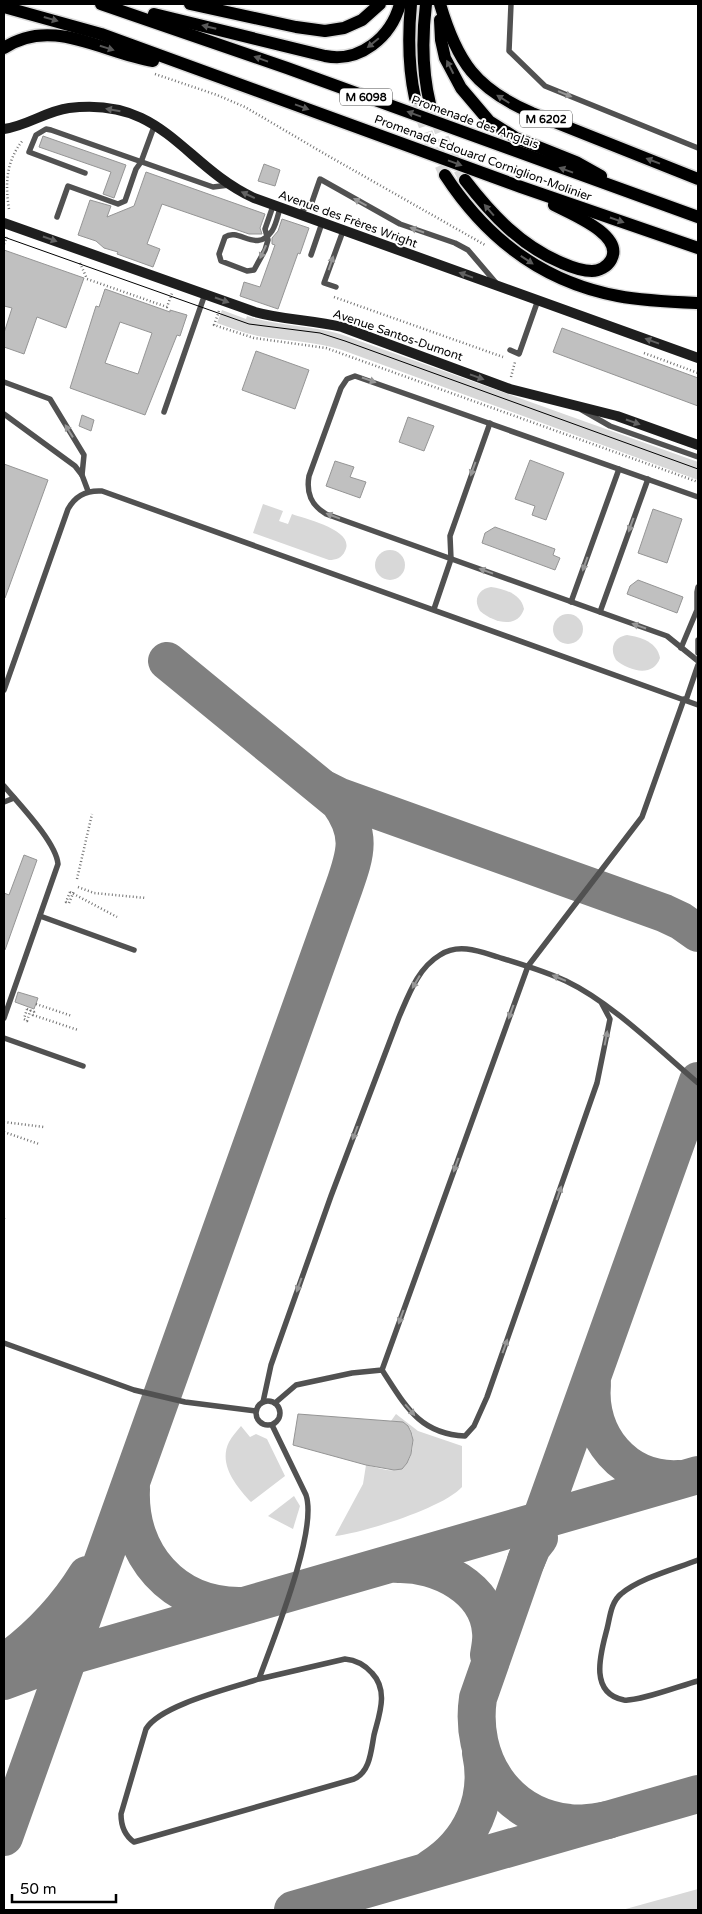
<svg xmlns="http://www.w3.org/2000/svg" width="702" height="1914" font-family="'Varela Round',sans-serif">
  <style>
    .green { fill: #d8d8d8 }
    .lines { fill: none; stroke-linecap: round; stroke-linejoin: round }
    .taxiway { stroke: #808080; stroke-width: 38 }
    .building { fill: #c0c0c0; stroke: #959595; fill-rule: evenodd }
    .primary-tunnel { stroke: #d9d9d9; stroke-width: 12; stroke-dasharray: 12 6; stroke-linecap: butt }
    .primary-casing { stroke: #dbdbdb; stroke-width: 15 }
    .path { stroke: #737373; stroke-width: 2.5; stroke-dasharray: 1 2.5; stroke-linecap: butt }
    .service { stroke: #515151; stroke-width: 5.5 }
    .secondary { stroke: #1e1e1e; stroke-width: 10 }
    .primary { stroke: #000; stroke-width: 12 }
    .tram { stroke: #000; stroke-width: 1 }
    .path-bridge { stroke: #737373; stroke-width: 2.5; stroke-dasharray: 1 2.5; stroke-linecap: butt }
    .oneway { fill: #595959 }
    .oneway2 { fill: #979797 }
    .oneway3 { fill: #626262 }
    .labels { text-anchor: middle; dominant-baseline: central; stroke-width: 4; stroke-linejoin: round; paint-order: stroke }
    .shield { fill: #fff; stroke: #4c4c4c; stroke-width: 1 }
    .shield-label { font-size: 11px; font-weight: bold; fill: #000 }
    .street-label { font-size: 12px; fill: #000; stroke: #fff }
  </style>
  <rect width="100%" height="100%" fill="#fff"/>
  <g class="green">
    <path d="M222,310L246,319L247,316C277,326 310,325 340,334L698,462V480L342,350C314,341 286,341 258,336C244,333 231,328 217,323Z"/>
    <path d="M263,504L283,511L279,521L288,524L292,514C305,519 356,530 345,551C342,558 336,560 329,560L253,533Z"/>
    <circle cx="390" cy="565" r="15"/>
    <path d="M491,587C505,589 521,594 524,609C517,630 493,622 480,611C473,600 478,589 491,587Z"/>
    <circle cx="568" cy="629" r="15"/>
    <path d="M627,635C641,637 657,642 660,658C653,678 629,671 616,660C609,648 614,637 627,635Z"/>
    <path d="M396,1414L418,1431L462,1446V1487C443,1508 363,1533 335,1536L363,1484L366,1465C375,1467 391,1473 400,1469C413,1463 417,1437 409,1427C405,1421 397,1422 391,1421Z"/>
    <path d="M241,1426L250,1437L256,1434L267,1439L285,1476L251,1502C236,1486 218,1464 229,1442C232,1436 237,1431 241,1426Z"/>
    <polygon points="294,1496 300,1506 293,1529 268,1516"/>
    <polygon points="698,1889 698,1910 622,1910"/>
  </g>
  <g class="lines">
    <g class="taxiway">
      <polyline points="326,790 340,797 664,913 681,921 698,933"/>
      <path d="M592,1384C587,1436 625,1482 679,1479"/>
      <path d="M131,1489C128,1554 173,1606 239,1606"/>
      <path d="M539,1538L532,1547L526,1561L478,1698C469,1759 505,1816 569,1823C583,1825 595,1822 608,1820"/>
      <polyline points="526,1561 698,1081"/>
      <path d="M398,1564C438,1563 488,1588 491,1632C492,1640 490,1648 489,1655"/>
      <path d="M4,1663C36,1640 66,1609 87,1575"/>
      <polyline points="4,1681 77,1654 698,1475"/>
      <path d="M4,1837L344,887C356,853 362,834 339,802L167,661"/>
      <path d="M431,1868C471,1843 491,1799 481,1753"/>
      <polyline points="293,1910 698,1794"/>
    </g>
  </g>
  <g class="building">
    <polygon points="43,136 126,165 114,198 103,194 111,172 39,147"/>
    <polygon points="264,164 280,170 275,186 258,181"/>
    <polygon points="146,172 265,214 260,228 262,234 249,234 162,204 147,244 160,249 153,267 117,254 118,252 104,248 96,241 78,235 90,200 111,206 107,217 134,206"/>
    <polygon points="282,219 309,228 300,254 298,253 278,309 240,296 244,282 260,287 275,245 272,244 272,238 278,231"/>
    <polygon points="4,250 84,278 66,328 37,317 24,354 4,347 4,333 12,308 4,306"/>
    <path d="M105,289L170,312V310L187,315L180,336L177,335L145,415L70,388L96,306L99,307ZM120,322L152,333L138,374L105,363Z"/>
    <polygon points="562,328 698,378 698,406 553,352"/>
    <polygon points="256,351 309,370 295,409 242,390"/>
    <polygon points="82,415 94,420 91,431 79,426"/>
    <polygon points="408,417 434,426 424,451 399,442"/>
    <polygon points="530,460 564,473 546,520 532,515 535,506 515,499"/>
    <polygon points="335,461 354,467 350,477 366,482 360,498 326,486"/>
    <polygon points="4,464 48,480 5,598 4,598"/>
    <polygon points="653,509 682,519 667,563 638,553"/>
    <polygon points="495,527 555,549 553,555 560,558 555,570 482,543 485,533"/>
    <polygon points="638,580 683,597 677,613 627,594 630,586"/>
    <polygon points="24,855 37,860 5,950 4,949 4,893 9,895"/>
    <polygon points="18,992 38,998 34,1009 15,1002"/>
    <polygon points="298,1414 403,1422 408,1426 411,1432 413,1440 411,1454 407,1463 402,1469 394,1470 366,1465 293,1445"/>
  </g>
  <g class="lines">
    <g class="primary-tunnel">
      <polyline points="415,98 429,139 445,175"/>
      <polyline points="430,104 445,143 465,180"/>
    </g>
    <defs>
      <g id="primary">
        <polyline points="101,4 287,68 698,217"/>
        <polyline points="190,4 296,27 325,31 344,28 362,20 380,4"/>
        <path d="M411,4C408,36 408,66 415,98"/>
        <path d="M426,4C422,37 422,71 430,104"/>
        <path d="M440,4C457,62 476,89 532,113L698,179"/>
        <polyline points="4,7 101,34 521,187 698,248"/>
        <path d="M154,14L325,56C360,63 391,37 400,4"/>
        <polyline points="440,20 441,40 445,58 461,88 489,121 516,138 576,162 601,176"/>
        <path d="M4,48C52,16 103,53 153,61"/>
        <path d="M445,175C486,238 543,282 618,296C644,301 672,302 698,303"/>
        <path d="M465,180C492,215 521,246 562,263C571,267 582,271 592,271C599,271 607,267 611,260C625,235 571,214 554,205"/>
      </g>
    </defs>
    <use href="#primary" class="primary-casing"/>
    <g class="path">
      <polyline points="155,74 217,95 245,107 325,154 485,245"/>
      <path d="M9,209C5,184 6,161 23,140"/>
      <polyline points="4,244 7,237"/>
      <polyline points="80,263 87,279 167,307 172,293"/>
      <polyline points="334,297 503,357"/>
      <polyline points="219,311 214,325 254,338 326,348 698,482"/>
      <polyline points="644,353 698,373"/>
      <polyline points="511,377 515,362"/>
      <polyline points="77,879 92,814"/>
      <polyline points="78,887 94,893 146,898"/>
      <polyline points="70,892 117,917"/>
      <polyline points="36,1004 72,1016"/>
      <polyline points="27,1009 34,1012 33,1015 78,1030"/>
      <polyline points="4,1122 44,1127"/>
      <polyline points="4,1132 39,1144"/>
      <polyline points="4,1218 4,1219"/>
    </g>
    <g class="service">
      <polyline points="511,4 509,51 545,86 698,148"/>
      <polyline points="85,173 29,152 36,135 46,129 51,130 213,187 229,185"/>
      <path d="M273,206L265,229L268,240L265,250L254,270L247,271L221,261L219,254L225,237C239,227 256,254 272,231C276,225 278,215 280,208"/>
      <polyline points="298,215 312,202 320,179 400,224 455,243 468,250 497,284"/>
      <polyline points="57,217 68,186 118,204 125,201 136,169 141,162 155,124"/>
      <polyline points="311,255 322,223"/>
      <polyline points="336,287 324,283 343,231"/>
      <polyline points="510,350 519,354 538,300"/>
      <polyline points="4,382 50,399 84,455 82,475"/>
      <polyline points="582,410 610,426 698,457"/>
      <polyline points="164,412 205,294"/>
      <polyline points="4,414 75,466 82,475 88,491"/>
      <path d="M698,497L355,376L347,379L341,388L309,476C306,493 311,505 326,514L667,636L698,661"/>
      <polyline points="571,602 619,469"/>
      <polyline points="434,609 451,559 450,536 490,423"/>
      <polyline points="600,612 648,479"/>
      <polyline points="698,640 698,653"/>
      <polyline points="681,648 697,610 697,592 698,587"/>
      <path d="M4,690L68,509C75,496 86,490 102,491L698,705"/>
      <polyline points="686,700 698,665"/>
      <path d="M4,786C19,804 56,842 58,864L4,1018"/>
      <polyline points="4,802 14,798"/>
      <polyline points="40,916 134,950"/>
      <polyline points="4,1038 83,1066"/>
      <polyline points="4,1343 134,1390 185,1402 256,1411"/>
      <path d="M382,1370C405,1405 419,1434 465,1436L474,1426L487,1397L597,1083L610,1019L602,1004"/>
      <circle cx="268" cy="1413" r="12"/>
      <path d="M263,1402L271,1365L278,1345L331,1196L399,1017C409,994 418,968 440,955C458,943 479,951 498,957C521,964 545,971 566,981C612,1003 659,1050 698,1083"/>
      <polyline points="275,1403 296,1385 352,1373 382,1370 528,966 642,817 684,699"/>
      <path d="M698,1560C675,1569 640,1578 621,1594C611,1602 610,1617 607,1629C601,1652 588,1693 624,1700C638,1702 682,1685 698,1681"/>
      <path d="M259,1679L345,1659C356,1660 364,1664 372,1673C389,1691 379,1715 374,1735C371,1751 370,1772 354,1779L134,1842C124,1835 121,1826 121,1814L146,1729C160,1705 232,1688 259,1679C273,1640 318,1531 306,1495L272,1425"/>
    </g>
    <g class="secondary">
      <path d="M4,129C27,126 46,111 69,108C163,96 183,165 254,198L698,358"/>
      <path d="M4,223L255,312C284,320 313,320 342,327L510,389L617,416L698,445"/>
    </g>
    <use href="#primary" class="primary"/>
    <polyline class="tram" points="4,237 249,324 320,333 345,341 698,469"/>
    <g class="path-bridge">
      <polyline points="70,892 66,902 69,903 74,891"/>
      <polyline points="27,1009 24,1019 27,1021 31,1009"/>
    </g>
  </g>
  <defs><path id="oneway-solid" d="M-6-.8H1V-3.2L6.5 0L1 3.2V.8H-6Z" transform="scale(1.25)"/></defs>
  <g class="oneway">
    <use href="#oneway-solid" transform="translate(51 19) rotate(16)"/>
    <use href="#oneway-solid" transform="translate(209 27) rotate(-166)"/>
    <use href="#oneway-solid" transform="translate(373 43) rotate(141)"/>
    <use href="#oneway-solid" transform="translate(107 48) rotate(17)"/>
    <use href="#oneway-solid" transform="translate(261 59) rotate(-160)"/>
    <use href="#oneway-solid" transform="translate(450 67) rotate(-117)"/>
    <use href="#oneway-solid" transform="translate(503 99) rotate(-148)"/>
    <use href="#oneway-solid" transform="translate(302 107) rotate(20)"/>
    <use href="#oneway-solid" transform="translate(414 114) rotate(-160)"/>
    <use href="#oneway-solid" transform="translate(653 161) rotate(-159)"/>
    <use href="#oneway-solid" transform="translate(455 163) rotate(20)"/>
    <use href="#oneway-solid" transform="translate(566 170) rotate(-160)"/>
    <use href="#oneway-solid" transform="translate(489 210) rotate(-131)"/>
    <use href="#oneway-solid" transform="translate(617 220) rotate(19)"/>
    <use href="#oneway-solid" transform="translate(527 260) rotate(33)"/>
  </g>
  <g class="oneway2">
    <use href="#oneway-solid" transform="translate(565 94) rotate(22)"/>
    <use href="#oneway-solid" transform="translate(360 202) rotate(-151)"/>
    <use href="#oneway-solid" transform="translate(417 230) rotate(-161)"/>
    <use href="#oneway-solid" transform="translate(263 252) rotate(115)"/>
    <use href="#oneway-solid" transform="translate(331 263) rotate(-71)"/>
    <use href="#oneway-solid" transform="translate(369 380) rotate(19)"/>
    <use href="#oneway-solid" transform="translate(69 431) rotate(-122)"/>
    <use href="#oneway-solid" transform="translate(473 469) rotate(110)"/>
    <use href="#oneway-solid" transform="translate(333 516) rotate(-159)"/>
    <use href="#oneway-solid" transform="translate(631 525) rotate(110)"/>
    <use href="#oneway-solid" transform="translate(585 564) rotate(110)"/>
    <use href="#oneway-solid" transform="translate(486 571) rotate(-160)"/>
    <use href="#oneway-solid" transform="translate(639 626) rotate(-161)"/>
    <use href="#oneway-solid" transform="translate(559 978) rotate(-157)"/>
    <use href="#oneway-solid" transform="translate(416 982) rotate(121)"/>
    <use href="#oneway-solid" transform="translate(511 1012) rotate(110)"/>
    <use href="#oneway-solid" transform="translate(606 1038) rotate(-79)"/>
    <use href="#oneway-solid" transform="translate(355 1133) rotate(111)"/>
    <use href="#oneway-solid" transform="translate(456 1165) rotate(110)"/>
    <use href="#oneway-solid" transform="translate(559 1193) rotate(-71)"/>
    <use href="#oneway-solid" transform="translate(299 1285) rotate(110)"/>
    <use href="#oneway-solid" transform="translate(401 1317) rotate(110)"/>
    <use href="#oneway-solid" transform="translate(505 1346) rotate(-70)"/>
    <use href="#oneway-solid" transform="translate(410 1410) rotate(49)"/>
  </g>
  <g class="oneway3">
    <use href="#oneway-solid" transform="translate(113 110) rotate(-170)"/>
    <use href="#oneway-solid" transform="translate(248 195) rotate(-155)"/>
    <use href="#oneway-solid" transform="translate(50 239) rotate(19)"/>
    <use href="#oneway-solid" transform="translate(466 275) rotate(-160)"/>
    <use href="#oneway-solid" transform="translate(222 300) rotate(19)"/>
    <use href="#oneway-solid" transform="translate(652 341) rotate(-160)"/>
    <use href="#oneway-solid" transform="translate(477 377) rotate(20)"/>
    <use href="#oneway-solid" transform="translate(633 422) rotate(19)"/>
  </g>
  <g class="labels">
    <g class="shield">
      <rect x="340" y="88.5" width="52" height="17" rx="4"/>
      <rect x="520" y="110.5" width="52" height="17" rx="4"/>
    </g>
    <g class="shield-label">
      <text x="366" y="97">M 6098</text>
      <text x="546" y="119">M 6202</text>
    </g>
    <g class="street-label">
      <text transform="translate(475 122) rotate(20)">Promenade des Anglais</text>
      <text transform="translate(483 158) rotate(20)">Promenade Edouard Corniglion-Molinier</text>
      <text transform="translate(348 219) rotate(20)">Avenue des Frères Wright</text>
      <text transform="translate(398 335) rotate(19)">Avenue Santos-Dumont</text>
    </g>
  </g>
  <rect width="702" height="1914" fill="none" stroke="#000000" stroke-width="10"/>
  <path d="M12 1894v8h104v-8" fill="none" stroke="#000000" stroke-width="2.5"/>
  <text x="20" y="1894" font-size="15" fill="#000000" stroke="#ffffff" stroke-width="4" paint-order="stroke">50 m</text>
</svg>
